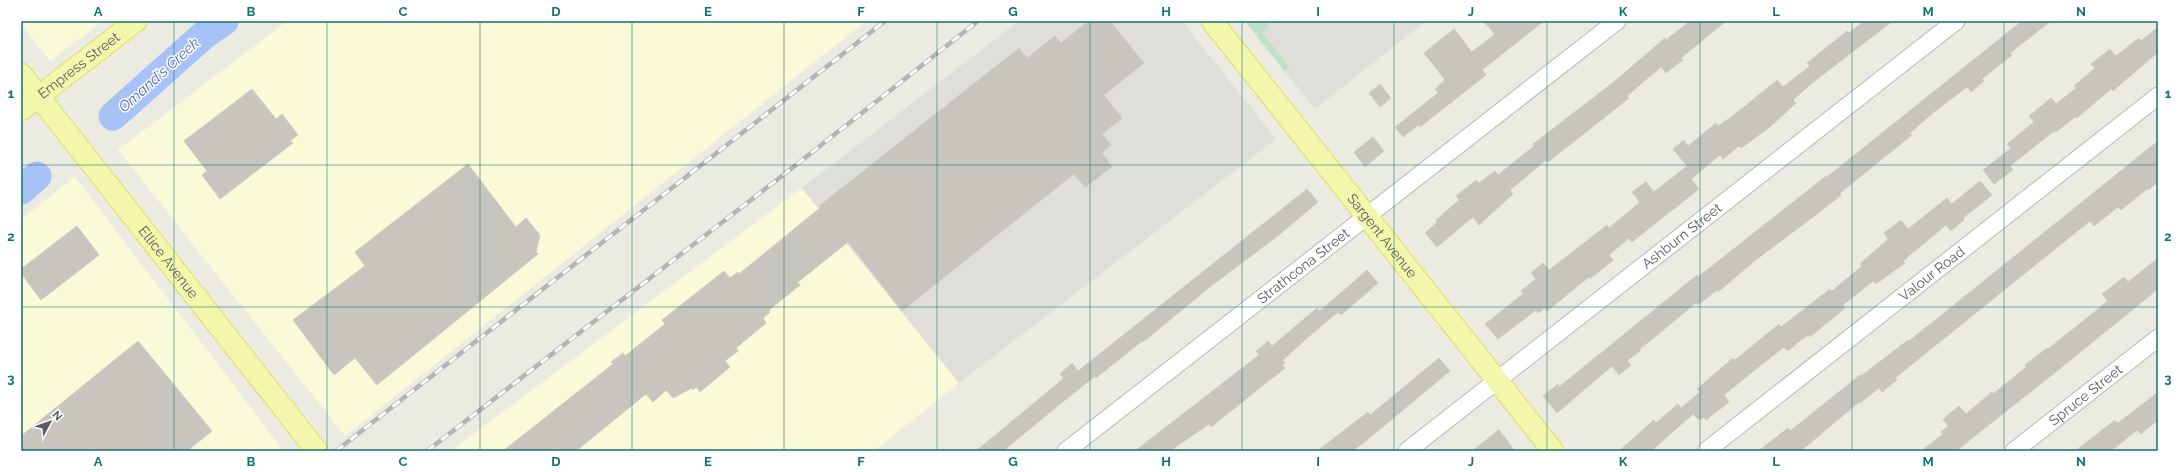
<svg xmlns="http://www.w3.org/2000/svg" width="2179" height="472" font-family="Raleway,sans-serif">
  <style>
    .commercial { fill: #faf9d8 }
    .industrial { fill: #dfded9 }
    .green { fill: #c0e1c7 }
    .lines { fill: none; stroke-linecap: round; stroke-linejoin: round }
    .river { stroke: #a6c2f6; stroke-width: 29 }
    .building { fill: #c7c5be; stroke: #cfcec0 }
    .minor-casing { stroke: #b7b8bd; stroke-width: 19 }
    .major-casing { stroke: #e3db62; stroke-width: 23 }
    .minor { stroke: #fff; stroke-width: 17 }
    .major { stroke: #f3f7ab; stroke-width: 21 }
    .rail-casing { stroke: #b4b4b5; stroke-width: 4.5 }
    .rail { stroke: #fff; stroke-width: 3; stroke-dasharray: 9; stroke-linecap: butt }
    .grid { fill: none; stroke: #0f766e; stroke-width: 1; stroke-opacity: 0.55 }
    .labels { text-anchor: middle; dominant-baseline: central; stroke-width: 3; stroke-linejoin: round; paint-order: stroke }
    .street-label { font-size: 14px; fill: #5a5b61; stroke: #fff }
    .water-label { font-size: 15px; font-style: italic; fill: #4c69b7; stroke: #fff }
    .neatline { fill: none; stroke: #0f766e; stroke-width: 1.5 }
    .grid-label { font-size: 13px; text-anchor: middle; font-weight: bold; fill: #0f766e }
  </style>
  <rect width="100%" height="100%" fill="#ebebe1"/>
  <g class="commercial">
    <polygon points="21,21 103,21 50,61 21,24"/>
    <polygon points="287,21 866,21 345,436 118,150"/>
    <polygon points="75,177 284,451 21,451 21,219"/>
    <polygon points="802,188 959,383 874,451 451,451"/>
  </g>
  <g class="industrial">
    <polygon points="1019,21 1182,21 1276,139 959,383 802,188"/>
    <polygon points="1245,21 1426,21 1315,109"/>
  </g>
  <polygon class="green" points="1245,21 1265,21 1269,26 1262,32 1289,67 1284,71"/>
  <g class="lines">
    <g class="river">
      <polyline points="113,116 205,34 224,21"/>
      <polyline points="21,190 37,176"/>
    </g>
  </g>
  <g class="building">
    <polygon points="1088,21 1110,21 1144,63 1104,95 1122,118 1102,134 1111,145 1102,153 1112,167 1085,187 1074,174 902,311 848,242 798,282 800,285 769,310 770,312 763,318 766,323 736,348 738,351 725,361 730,367 700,392 696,387 693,390 692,388 673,398 666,390 653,402 646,394 576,451 503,451 613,364 611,362 623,353 625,356 665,324 662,320 724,271 730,278 738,272 739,274 821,207 819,206 1019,48 1027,58 1055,36 1061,43"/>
    <polygon points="1483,21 1544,21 1482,70 1486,75 1420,127 1418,125 1403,137 1395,127 1438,93 1435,89 1445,80 1424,53 1454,29 1472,52 1495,34"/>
    <polygon points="1690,21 1726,21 1681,58 1683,60 1666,73 1661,67 1627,96 1629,98 1614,110 1548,162 1546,160 1510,190 1513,194 1479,225 1473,217 1437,247 1425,233 1437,222 1436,220 1459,200 1456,196 1476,180 1479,183 1495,171 1498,175 1534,146 1533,144 1615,81 1665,38 1666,40"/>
    <polygon points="1864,21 1893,21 1812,83 1793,100 1796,103 1770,127 1741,148 1739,146 1723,159 1720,155 1691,179 1699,189 1632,242 1629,238 1609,255 1613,260 1590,279 1589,277 1547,311 1545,308 1538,313 1536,310 1498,339 1485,324 1523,294 1521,291 1536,279 1531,273 1543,263 1549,270 1607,225 1609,228 1640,202 1632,192 1646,182 1654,192 1687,166 1673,149 1684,140 1688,146 1716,123 1718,126 1734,115 1777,80 1783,87 1810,66 1807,63 1847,31 1849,33"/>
    <polygon points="2022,21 2051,21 2010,53 2012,55 1982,79 1984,81 1971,92 1967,87 1934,112 1910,133 1912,135 1840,193 1841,195 1825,208 1757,259 1718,292 1717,290 1698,305 1696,303 1640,349 1641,350 1627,361 1631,365 1619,375 1612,366 1557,413 1543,396 1558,384 1559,387 1697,275 1698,277 1826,176 1827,177"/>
    <polygon points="2158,27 2158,52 2113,91 2111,89 2077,118 2075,117 2056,132 2054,131 2010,166 2013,170 1994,184 1983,170 2011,148 2007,144 2034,122 2029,116 2051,98 2056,104 2076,88 2074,86 2095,68 2091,64 2110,49 2116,56 2139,38 2141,41"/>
    <polygon points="1380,84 1391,98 1380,107 1369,93"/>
    <polygon points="252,89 276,119 282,114 298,135 290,141 293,143 220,199 202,175 207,171 184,141"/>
    <polygon points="1373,137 1384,151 1365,167 1354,152"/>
    <polygon points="2158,141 2158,182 2148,190 2147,189 2121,210 2118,207 2094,226 2090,221 1895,378 1897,380 1882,392 1879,388 1860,403 1859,402 1801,451 1758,451 1788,428 1790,431 1860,375 1861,376 1908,340 1909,341"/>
    <polygon points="468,164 516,227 526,218 540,235 536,252 538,254 377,385 355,358 334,375 293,320 365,266 355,252"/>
    <polygon points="1980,181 1992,195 1963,218 1964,220 1951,231 1946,225 1903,261 1905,263 1876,284 1873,281 1843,305 1845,308 1810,337 1809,335 1801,340 1788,351 1784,347 1756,369 1724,395 1729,402 1706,420 1704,417 1699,420 1693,414 1651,451 1619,451 1654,420 1656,423 1678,404 1681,408 1700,392 1697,389 1733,358 1735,360 1779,324 1781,327 1830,289 1832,291 1862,266 1860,264 1888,239 1884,233 1901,220 1908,229 1947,198 1952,204"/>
    <polygon points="1307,189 1318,202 1279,235 1211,286 1143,342 1142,341 1096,378 1095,376 1075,392 1003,451 976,451 1064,378 1060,374 1072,363 1078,371"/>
    <polygon points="77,226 99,255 41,300 21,273 21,269"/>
    <polygon points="2158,258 2158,289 2062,367 1956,451 1921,451 1943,434 1941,432 1948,426 1943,419 1959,406 1966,414 1992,392 1993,394 2026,367 2025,365 2047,348 2048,349 2108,301 2102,294 2124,277 2128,282"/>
    <polygon points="1367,270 1378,283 1341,315 1338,312 1305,340 1283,360 1285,363 1282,365 1285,368 1211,427 1209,424 1170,451 1135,451 1259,355 1256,351 1268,341 1272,346 1317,308 1320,311"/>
    <polygon points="138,341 212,431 187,451 21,451 21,436"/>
    <polygon points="1439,358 1450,371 1367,440 1353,451 1317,451 1368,412 1370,415"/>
    <polygon points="2158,392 2158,420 2141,434 2137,430 2111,451 2075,451 2115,420 2118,423"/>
    <polygon points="1499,430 1515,451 1472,451"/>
  </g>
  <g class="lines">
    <defs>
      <g id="minor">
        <path id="s1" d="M1066,451L1617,21"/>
        <path id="s2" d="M1407,451L1956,21"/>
        <path id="s3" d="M1706,451L2158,96"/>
        <path id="s4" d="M2014,451L2158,338"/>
      </g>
      <g id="major">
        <path id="s5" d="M1212,21L1553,451"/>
        <path id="s6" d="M21,74L317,451"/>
        <path id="s7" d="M21,110L136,21"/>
      </g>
    </defs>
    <use href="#minor" class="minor-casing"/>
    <use href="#major" class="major-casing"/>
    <use href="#minor" class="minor"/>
    <use href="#major" class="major"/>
    <defs>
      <g id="rail">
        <polyline points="336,451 885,21"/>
        <polyline points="427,451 796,165 978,21"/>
      </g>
    </defs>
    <use href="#rail" class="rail-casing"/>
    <use href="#rail" class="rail"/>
  </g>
  <path class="grid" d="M174,21V451M327,21V451M480,21V451M632,21V451M784,21V451M937,21V451M1090,21V451M1242,21V451M1394,21V451M1547,21V451M1700,21V451M1852,21V451M2004,21V451M21,165H2158M21,307H2158"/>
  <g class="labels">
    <g class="street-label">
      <text stroke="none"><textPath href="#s7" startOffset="73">Empress Street</textPath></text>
      <text stroke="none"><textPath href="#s5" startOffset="274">Sargent Avenue</textPath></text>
      <text stroke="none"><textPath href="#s2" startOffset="349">Ashburn Street</textPath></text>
      <text stroke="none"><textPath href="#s6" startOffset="239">Ellice Avenue</textPath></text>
      <text stroke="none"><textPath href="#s1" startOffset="301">Strathcona Street</textPath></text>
      <text stroke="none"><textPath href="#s3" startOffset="287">Valour Road</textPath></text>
      <text stroke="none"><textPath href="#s4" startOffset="91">Spruce Street</textPath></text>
    </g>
    <g class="water-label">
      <text transform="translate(159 75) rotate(-42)">Omand's Creek</text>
    </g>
  </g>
  <rect width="2179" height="472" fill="none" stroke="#ffffff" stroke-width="44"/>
  <g transform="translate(50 422) rotate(49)" stroke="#ffffff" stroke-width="3" paint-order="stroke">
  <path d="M0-3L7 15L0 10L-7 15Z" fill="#5a5b61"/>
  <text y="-6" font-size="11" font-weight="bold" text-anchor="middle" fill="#5a5b61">N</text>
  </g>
  <rect x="22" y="22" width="2135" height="428" class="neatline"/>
  <g class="grid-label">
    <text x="98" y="16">A</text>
    <text x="251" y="16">B</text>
    <text x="403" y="16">C</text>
    <text x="556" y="16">D</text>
    <text x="708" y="16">E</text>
    <text x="861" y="16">F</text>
    <text x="1013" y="16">G</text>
    <text x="1166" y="16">H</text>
    <text x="1318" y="16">I</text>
    <text x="1471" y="16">J</text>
    <text x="1623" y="16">K</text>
    <text x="1776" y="16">L</text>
    <text x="1928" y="16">M</text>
    <text x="2081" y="16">N</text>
    <text x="11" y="98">1</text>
    <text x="2168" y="98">1</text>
    <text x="11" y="241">2</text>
    <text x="2168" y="241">2</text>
    <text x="11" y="383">3</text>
    <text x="2168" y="383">3</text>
    <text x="98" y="466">A</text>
    <text x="251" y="466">B</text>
    <text x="403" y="466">C</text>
    <text x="556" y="466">D</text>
    <text x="708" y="466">E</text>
    <text x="861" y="466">F</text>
    <text x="1013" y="466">G</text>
    <text x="1166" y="466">H</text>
    <text x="1318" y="466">I</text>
    <text x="1471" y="466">J</text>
    <text x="1623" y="466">K</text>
    <text x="1776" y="466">L</text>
    <text x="1928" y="466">M</text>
    <text x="2081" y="466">N</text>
  </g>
</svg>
